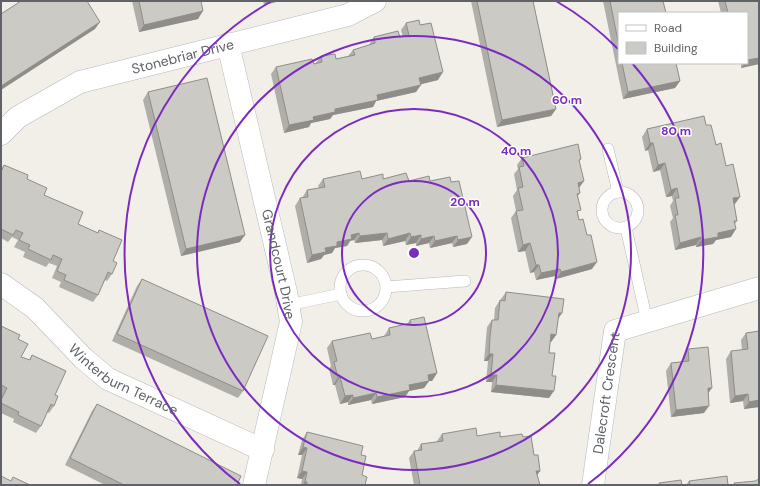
<svg xmlns="http://www.w3.org/2000/svg" width="760" height="486" font-family="'DM Sans',sans-serif">
  <style>
    .lines { fill: none; stroke-linecap: round; stroke-linejoin: round }
    .lane-casing { stroke: #b5b8bc; stroke-width: 12 }
    .street-casing { stroke: #b5b8bc; stroke-width: 23 }
    .lane { stroke: #fff; stroke-width: 11 }
    .street { stroke: #fff; stroke-width: 22 }
    .wall { fill: #afaea9 }
    .shaded-wall { fill: #8f8d8a }
    .building { fill: #cccac5; stroke: #8f8d8a }
    .ring { fill: none; stroke: #7b2cbf; stroke-width: 2 }
    .labels { text-anchor: middle; dominant-baseline: central; stroke-width: 3; stroke-linejoin: round; paint-order: stroke }
    .street-label { font-size: 14px; fill: #5f6368; stroke: #fff }
    .centre { fill: #7b2cbf; stroke: #fff; stroke-width: 2 }
    .ring-label { font-size: 12px; text-anchor: middle; font-weight: bold; fill: #7b2cbf; stroke: #fff; stroke-width: 3; stroke-linejoin: round; paint-order: stroke }
  </style>
  <rect width="100%" height="100%" fill="#f1efe8"/>
  <g class="lines">
    <defs>
      <g id="lane">
        <polyline points="608,149 618,192"/>
        <circle cx="620" cy="210" r="18"/>
        <polyline points="626,228 647,321"/>
        <circle cx="363" cy="288" r="23"/>
        <polyline points="386,287 465,281"/>
        <polyline points="288,305 341,294"/>
      </g>
      <g id="street">
        <path id="s1" d="M228,44L286,292L291,322L254,485"/>
        <path id="s2" d="M1,134L18,117L80,82L348,15L375,1"/>
        <path id="s3" d="M1,284L35,308L83,358L108,379L263,450"/>
        <path id="s4" d="M593,485L615,331L759,288"/>
      </g>
    </defs>
    <use href="#lane" class="lane-casing"/>
    <use href="#street" class="street-casing"/>
    <use href="#lane" class="lane"/>
    <use href="#street" class="street"/>
  </g>
  <g class="wall">
    <polygon points="132,1 201,1 198,19 139,32"/>
    <polygon points="263,1 280,1 264,5"/>
    <polygon points="471,1 533,1 556,109 551,116 497,127"/>
    <polygon points="603,1 663,1 619,13 619,63 676,63 680,81 675,88 623,99"/>
    <polygon points="718,1 759,1 759,64 741,68 741,63 747,63 747,13 721,13"/>
    <polygon points="406,23 420,25 438,80 420,84 416,92 376,101 373,107 333,115 330,119 311,123 309,127 284,133 271,74 276,67 316,63 321,56 336,59 348,56 353,50 369,45 374,37 403,37 401,30"/>
    <polygon points="148,92 240,242 181,256 143,100"/>
    <polygon points="706,125 716,145 735,204 734,204 737,221 735,224 731,237 716,240 713,244 696,247 696,245 675,250 670,222 673,218 670,206 673,201 672,196 666,197 660,170 653,172 648,150 645,151 642,137 647,129"/>
    <polygon points="522,158 581,159 579,162 579,188 580,193 578,196 578,214 592,269 556,279 555,276 536,280 534,272 530,273 525,251 518,252 511,218 516,211 513,196 517,190 514,174 518,169 517,165"/>
    <polygon points="4,165 27,179 44,195 78,224 97,233 99,230 113,261 112,274 107,281 105,280 98,295 93,302 59,287 61,282 52,278 57,266 49,263 46,267 23,257 25,252 14,247 18,240 12,237 8,242 1,238 1,169"/>
    <polygon points="323,179 383,179 409,181 451,182 467,244 453,247 452,243 430,248 429,243 416,246 416,243 406,245 405,241 383,246 382,240 355,243 354,240 350,241 347,246 335,248 332,253 324,255 321,259 307,263 295,206 300,198 302,198 307,190 319,188 318,186"/>
    <polygon points="142,279 243,391 238,398 112,341 137,286"/>
    <polygon points="506,292 562,313 558,319 556,335 551,342 550,342 549,353 549,398 491,392 492,382 486,382 488,361 484,361 487,327 492,320 494,320 495,308 500,300 501,300 501,299"/>
    <polygon points="410,320 437,373 432,381 429,381 424,388 409,391 405,397 372,404 371,400 348,405 348,402 340,404 335,385 333,385 329,369 331,366 327,348 332,341 372,339 384,336 389,328 407,324"/>
    <polygon points="1,326 18,339 21,357 29,360 32,355 55,395 54,406 49,413 47,412 41,426 36,433 13,422 14,419 1,413 1,397 2,395 1,394"/>
    <polygon points="759,331 759,407 744,409 743,401 730,403 726,359 731,351 742,350 741,340 746,333"/>
    <polygon points="688,349 708,392 704,413 671,417 666,371 671,363 683,362 683,357"/>
    <polygon points="97,404 237,485 105,485 65,465 92,411"/>
    <polygon points="307,432 361,455 362,475 365,485 301,485 302,479 297,478 302,455 298,455 302,440"/>
    <polygon points="442,434 477,436 523,437 534,455 540,471 537,475 540,485 414,485 409,458 414,451 417,451 421,444 437,442 437,441"/>
    <polygon points="689,481 728,485 686,485"/>
  </g>
  <g class="shaded-wall">
    <polygon points="267,1 280,1 264,5"/>
    <polygon points="203,11 198,19 139,32 144,25"/>
    <polygon points="100,22 95,29 1,90 1,86"/>
    <polygon points="759,58 759,64 741,68 745,63 747,63 747,60"/>
    <polygon points="443,72 438,80 414,86 419,78"/>
    <polygon points="680,81 675,88 623,99 628,92"/>
    <polygon points="421,85 416,92 376,101 373,107 333,115 330,119 311,123 309,127 284,133 289,125 335,109 377,95"/>
    <polygon points="556,109 551,116 497,127 502,120"/>
    <polygon points="650,143 653,143 648,150 645,151"/>
    <polygon points="665,163 660,170 653,172 658,165"/>
    <polygon points="584,181 579,188 578,183"/>
    <polygon points="677,188 672,196 666,197 671,190"/>
    <polygon points="740,197 735,204 728,206 733,198"/>
    <polygon points="736,229 731,237 716,240 713,244 696,247 701,240 718,233"/>
    <polygon points="359,233 354,240 350,241 347,246 335,248 332,253 324,255 321,259 307,263 312,255 351,235"/>
    <polygon points="387,233 382,240 355,243 360,236"/>
    <polygon points="410,233 405,241 383,246 388,239"/>
    <polygon points="245,235 240,242 181,256 186,249"/>
    <polygon points="421,235 416,243 406,245 411,237"/>
    <polygon points="434,236 429,243 416,246 421,239"/>
    <polygon points="457,236 452,243 430,248 435,241"/>
    <polygon points="472,237 467,244 453,247 458,240"/>
    <polygon points="701,237 696,245 675,250 680,243"/>
    <polygon points="530,243 525,251 518,252 523,245"/>
    <polygon points="597,262 592,269 556,279 561,272"/>
    <polygon points="536,265 539,265 534,272 530,273"/>
    <polygon points="560,269 555,276 536,280 541,273"/>
    <polygon points="559,313 562,313 557,320"/>
    <polygon points="551,334 556,335 551,342 546,341"/>
    <polygon points="489,354 493,354 488,361 484,361"/>
    <polygon points="437,373 432,381 429,381 424,388 409,391 405,397 372,404 377,397 409,385 428,375"/>
    <polygon points="491,375 497,375 492,382 486,382"/>
    <polygon points="340,377 335,385 333,385 338,378"/>
    <polygon points="496,385 554,391 549,398 491,392"/>
    <polygon points="708,388 712,388 707,395"/>
    <polygon points="376,393 371,400 348,405 353,398"/>
    <polygon points="748,394 743,401 730,403 735,396"/>
    <polygon points="353,395 348,402 340,404 345,396"/>
    <polygon points="759,400 759,407 744,409 749,402"/>
    <polygon points="709,406 704,413 671,417 676,410"/>
    <polygon points="303,447 307,448 302,455 298,455"/>
    <polygon points="302,471 307,472 302,479 297,478"/>
    <polygon points="536,471 540,471 535,478"/>
    <polygon points="305,482 307,482 305,485 303,485"/>
  </g>
  <g class="building">
    <polygon points="21,1 87,1 100,22 1,86 1,14"/>
    <polygon points="139,1 201,1 203,11 144,25"/>
    <polygon points="477,1 533,1 556,109 502,120"/>
    <polygon points="610,1 663,1 666,13 619,13 619,46"/>
    <polygon points="725,1 759,1 759,58 747,60 747,13 728,13"/>
    <polygon points="419,20 420,25 431,23 443,72 419,78 421,85 377,95 378,100 335,109 335,112 313,117 314,120 289,125 276,67 312,59 314,64 322,62 321,56 335,54 336,59 355,55 353,50 375,43 374,37 398,31 400,37 409,35 406,23"/>
    <polygon points="622,63 676,63 680,81 628,92"/>
    <polygon points="207,78 245,235 186,249 148,92"/>
    <polygon points="704,116 706,125 711,125 716,145 721,143 726,166 733,164 740,197 733,198 737,221 734,221 736,229 718,233 718,237 701,240 701,237 680,243 675,215 678,215 675,198 679,198 677,188 671,190 665,163 658,165 653,143 650,143 647,129"/>
    <polygon points="578,144 581,159 579,160 584,181 578,183 580,193 577,194 581,210 577,211 579,220 583,219 587,235 591,235 597,262 561,272 560,269 541,273 539,265 536,265 530,243 523,245 516,211 523,210 518,188 523,187 519,167 524,166 522,158"/>
    <polygon points="4,165 28,175 27,179 47,188 44,195 83,212 78,224 98,233 99,230 122,240 113,261 117,263 112,274 108,272 98,295 64,280 66,275 57,271 62,259 53,255 51,260 28,249 30,245 19,240 23,233 16,230 13,235 1,229 1,172"/>
    <polygon points="360,171 362,179 383,174 383,179 406,173 409,181 429,176 430,181 450,177 451,182 459,181 472,237 458,240 457,236 435,241 434,236 421,239 421,235 411,237 410,233 388,239 387,233 360,236 359,233 351,235 352,239 337,242 337,246 325,248 326,252 312,255 300,198 308,197 307,190 325,187 323,179"/>
    <polygon points="142,279 268,336 243,391 117,334"/>
    <polygon points="506,292 564,299 562,313 559,313 556,335 551,334 549,353 555,353 552,376 556,376 554,391 496,385 497,375 491,375 493,354 489,354 490,336 492,320 498,320 500,300 505,301"/>
    <polygon points="424,317 437,373 428,375 429,381 409,385 410,390 377,397 376,393 353,398 353,395 345,396 340,377 338,378 334,362 337,361 332,341 370,333 372,339 390,335 389,328 411,323 410,320"/>
    <polygon points="1,326 20,335 18,339 28,344 21,357 30,360 32,355 66,371 55,395 58,396 54,406 51,404 41,426 18,415 19,412 1,403 1,400 7,388 1,385"/>
    <polygon points="759,331 759,400 749,402 748,394 735,396 731,351 748,349 746,333"/>
    <polygon points="708,347 712,388 708,388 709,406 676,410 671,363 689,361 688,349"/>
    <polygon points="97,404 241,476 237,485 124,485 70,458"/>
    <polygon points="476,428 477,436 500,432 500,437 522,434 523,437 531,436 534,455 538,455 540,471 536,471 540,485 420,485 414,451 422,450 421,444 443,441 442,434"/>
    <polygon points="307,432 363,446 361,455 366,456 362,475 367,477 365,485 307,485 307,482 305,482 307,472 302,471 307,448 303,447"/>
    <polygon points="1,476 11,481 13,477 30,485 1,485"/>
    <polygon points="727,476 728,485 690,485 689,481"/>
    <polygon points="759,479 759,485 735,485 734,483 755,481"/>
    <polygon points="681,480 682,485 660,485 659,483"/>
  </g>
  <g class="ring">
    <circle cx="414" cy="253" r="72"/>
    <circle cx="414" cy="253" r="144"/>
    <circle cx="414" cy="253" r="217"/>
    <path d="M240 484A289 289 0 0 1 272 1M556 1A289 289 0 0 1 618 49M632 63A289 289 0 0 1 588 484"/>
  </g>
  <g class="labels">
    <g class="street-label">
      <text stroke="none"><textPath href="#s2" startOffset="201">Stonebriar Drive</textPath></text>
      <text stroke="none"><textPath href="#s1" startOffset="226">Grandcourt Drive</textPath></text>
      <text stroke="none"><textPath href="#s3" startOffset="157">Winterburn Terrace</textPath></text>
      <text stroke="none"><textPath href="#s4" startOffset="93">Dalecroft Crescent</textPath></text>
    </g>
  </g>
  <circle cx="414" cy="253" r="6" class="centre"/>
  <g class="ring-label">
    <text x="567" y="104">60 m</text>
    <text x="676" y="135">80 m</text>
    <text x="516" y="155">40 m</text>
    <text x="465" y="206">20 m</text>
  </g>
  <rect width="760" height="486" fill="none" stroke="#5f6368" stroke-width="4"/>
  <rect x="618" y="12" width="130" height="52" fill="#ffffff" stroke="#bfc1c3"/>
  <rect x="626" y="25" width="20" height="6" fill="#ffffff" stroke="#bfc1c3"/>
  <text x="654" y="32" font-size="12" fill="#5f6368">Road</text>
  <rect x="626" y="42" width="20" height="12" fill="#cccac5" stroke="#bfc1c3"/>
  <text x="654" y="52" font-size="12" fill="#5f6368">Building</text>
</svg>
